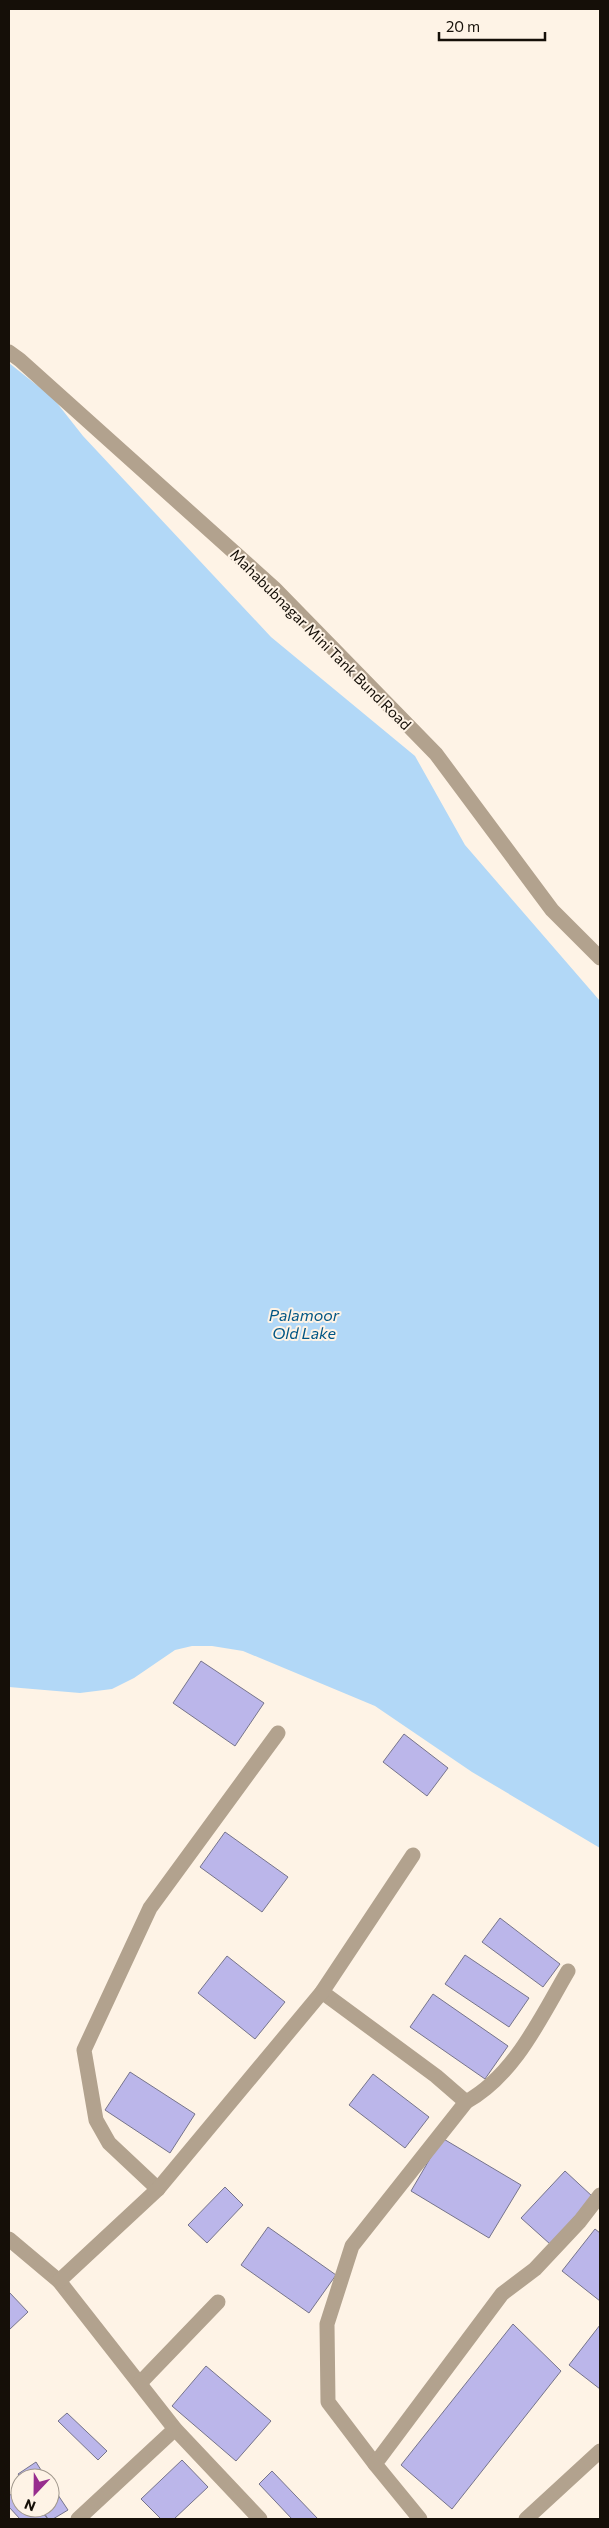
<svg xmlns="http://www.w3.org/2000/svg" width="609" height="2528" font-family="Commissioner,sans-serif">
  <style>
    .water { fill: #b2d8f7 }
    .building { fill: #bbb6ea; stroke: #76748b }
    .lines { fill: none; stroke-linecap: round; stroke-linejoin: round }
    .minor { stroke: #b2a28e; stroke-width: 15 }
    .labels { text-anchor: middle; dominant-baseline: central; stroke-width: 4; stroke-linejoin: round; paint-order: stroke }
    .street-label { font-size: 15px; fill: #150f08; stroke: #fef3e6 }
    .water-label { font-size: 16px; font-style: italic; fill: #005584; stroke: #fef3e6 }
  </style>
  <rect width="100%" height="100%" fill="#fef3e6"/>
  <polygon class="water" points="9,363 53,398 83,436 271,637 415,756 465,845 600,1001 600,1848 472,1772 375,1706 243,1651 212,1646 192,1646 175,1650 134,1678 112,1689 80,1693 9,1687"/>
  <g class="building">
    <polygon points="201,1661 264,1703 235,1746 173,1703"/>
    <polygon points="404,1734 448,1768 427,1796 383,1762"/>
    <polygon points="225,1832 288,1877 262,1912 200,1867"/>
    <polygon points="500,1918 560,1964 543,1987 482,1942"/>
    <polygon points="465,1955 529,1998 509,2027 445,1984"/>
    <polygon points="227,1956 285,2002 255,2039 198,1993"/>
    <polygon points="433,1994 508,2046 485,2079 410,2027"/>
    <polygon points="130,2072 195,2114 170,2153 105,2110"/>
    <polygon points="373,2074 429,2117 405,2148 349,2105"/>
    <polygon points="442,2138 521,2185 489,2238 411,2191"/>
    <polygon points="565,2171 593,2197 550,2244 521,2218"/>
    <polygon points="225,2187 243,2205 207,2243 188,2225"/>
    <polygon points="268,2227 336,2275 309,2313 241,2265"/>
    <polygon points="595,2229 600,2233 600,2301 562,2271"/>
    <polygon points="9,2292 28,2312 9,2330"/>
    <polygon points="513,2324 561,2371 452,2509 401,2465"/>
    <polygon points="600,2325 600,2389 569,2365"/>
    <polygon points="206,2366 271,2421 236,2461 172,2406"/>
    <polygon points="67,2413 107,2451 98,2460 58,2421"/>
    <polygon points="182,2460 208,2487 174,2519 161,2519 141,2499"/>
    <polygon points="36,2462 46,2478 21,2478 18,2474"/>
    <polygon points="272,2471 318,2519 292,2519 259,2484"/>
    <polygon points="50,2483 68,2510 53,2519 48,2519 41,2508 50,2508"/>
    <polygon points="20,2487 20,2508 38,2508 48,2519 20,2519 9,2507 9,2496"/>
  </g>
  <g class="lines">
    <g class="minor">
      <polyline points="9,352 20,360 274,588 436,754 552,910 600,958"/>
      <polyline points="322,1992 436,2076 466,2102"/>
      <polyline points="158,2189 109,2143 96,2120 84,2050 150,1908 278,1733"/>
      <polyline points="9,2239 59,2281 175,2429 260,2519"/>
      <polyline points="59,2281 158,2189 322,1992 413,1855"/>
      <polyline points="140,2383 218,2302"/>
      <path d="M375,2464L328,2402L327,2324L352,2246L466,2102C515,2075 541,2017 568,1971"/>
      <polyline points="78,2519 175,2429"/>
      <polyline points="420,2519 375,2464 502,2294 535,2269 580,2221 600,2195"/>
      <polyline points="526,2519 600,2451"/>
    </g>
  </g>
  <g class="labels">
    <g class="street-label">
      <text transform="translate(321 639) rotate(45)">Mahabubnagar Mini Tank Bund Road</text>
    </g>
    <g class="water-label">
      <text x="304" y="1314">Palamoor<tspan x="304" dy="18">Old Lake</tspan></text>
    </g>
  </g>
  <rect width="609" height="2528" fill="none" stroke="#150f08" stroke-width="20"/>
  <g transform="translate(35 2493) rotate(202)"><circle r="24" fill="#fef3e6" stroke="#a1988d"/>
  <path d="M0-4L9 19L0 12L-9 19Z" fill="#982d8e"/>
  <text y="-8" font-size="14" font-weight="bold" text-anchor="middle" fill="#150f08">N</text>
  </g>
  <path d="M439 32v8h106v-8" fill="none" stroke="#150f08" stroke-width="2.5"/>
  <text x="446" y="32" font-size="15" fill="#150f08" stroke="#fef3e6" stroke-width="4" paint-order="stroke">20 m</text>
</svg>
